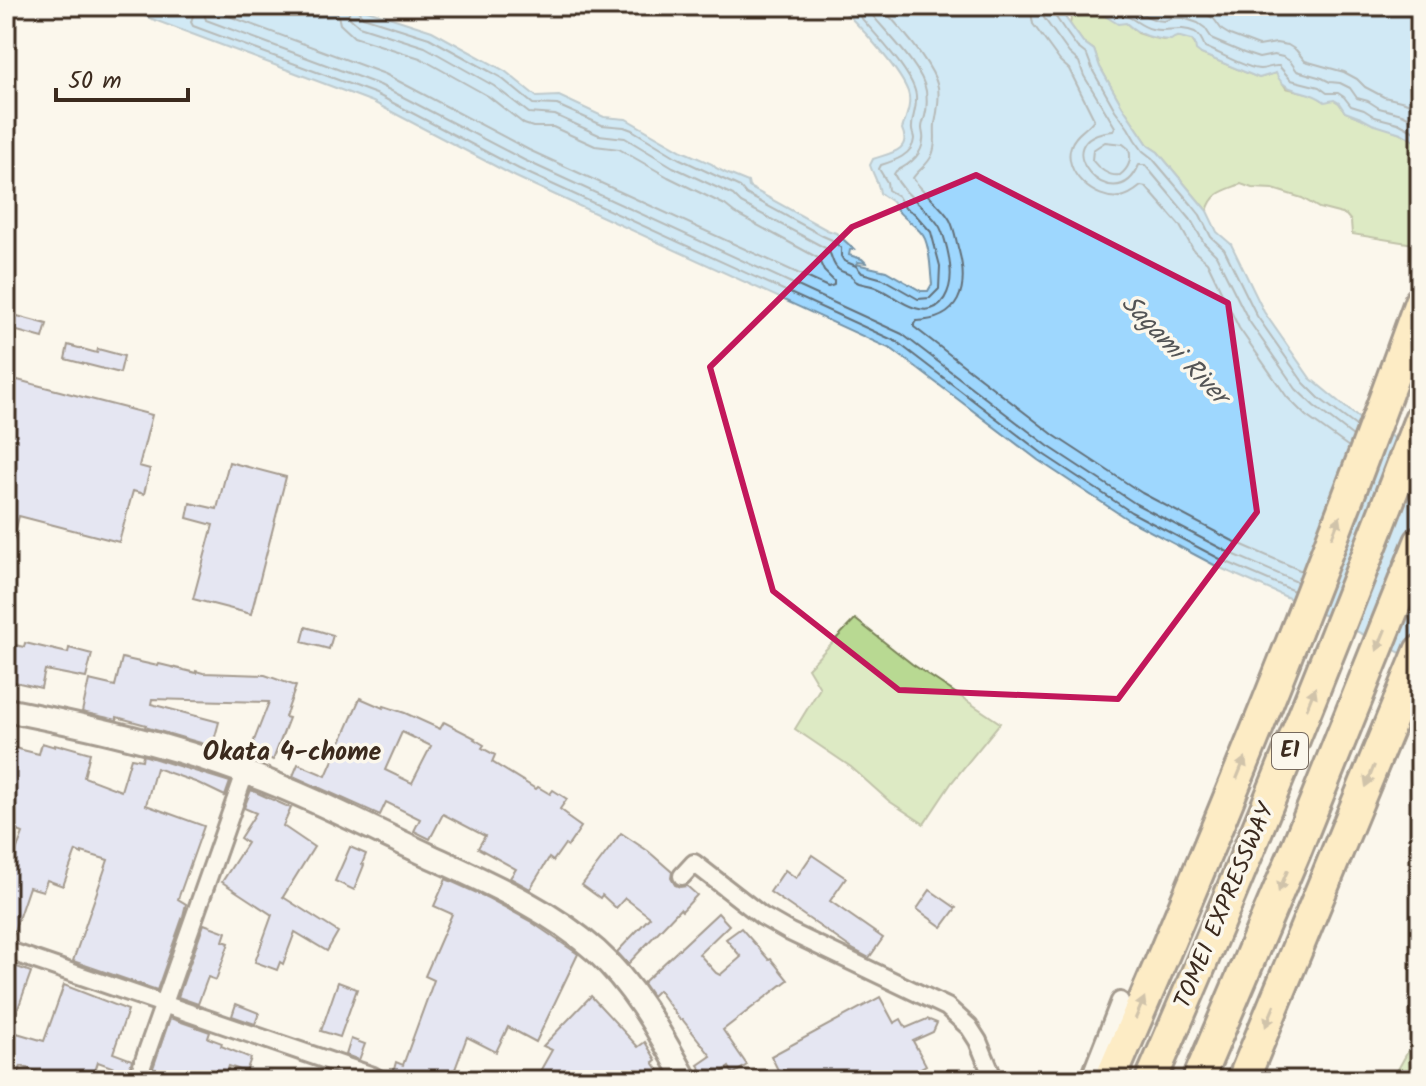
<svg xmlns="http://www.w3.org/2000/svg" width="1426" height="1086" font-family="Kalam,sans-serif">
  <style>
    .green { fill: #b8d992; stroke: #7a8258; stroke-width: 2 }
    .water { fill: #9ed7fe; stroke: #7692a4; stroke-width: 2 }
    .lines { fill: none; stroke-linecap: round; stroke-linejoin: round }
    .shore { stroke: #636f78; stroke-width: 2 }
    .building { fill: #cad1f9; stroke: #3b2a1e; stroke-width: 2; fill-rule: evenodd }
    .street-casing { stroke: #3b2a1e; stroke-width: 22 }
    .secondary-casing { stroke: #3b2a1e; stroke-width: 28 }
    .highway-casing { stroke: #3b2a1e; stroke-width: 36 }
    .street { stroke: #fbf7ec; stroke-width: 16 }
    .secondary { stroke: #fbf7ec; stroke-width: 22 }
    .highway { stroke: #fedd96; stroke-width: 30 }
    .oneway { fill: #9c845a }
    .marked { fill: none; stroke: #c2185b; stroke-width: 6; stroke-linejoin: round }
    .labels { text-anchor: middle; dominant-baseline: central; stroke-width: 7; stroke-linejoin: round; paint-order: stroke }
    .shield { fill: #fbf7ec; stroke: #75685c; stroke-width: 2 }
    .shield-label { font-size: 22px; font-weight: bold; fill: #3b2a1e }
    .street-label { font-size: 24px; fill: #3b2a1e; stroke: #fbf7ec }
    .water-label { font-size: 26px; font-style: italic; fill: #545556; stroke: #fbf7ec }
    .neighbourhood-label { font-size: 26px; font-weight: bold; fill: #3b2a1e; stroke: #fbf7ec }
  </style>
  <rect width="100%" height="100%" fill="#fbf7ec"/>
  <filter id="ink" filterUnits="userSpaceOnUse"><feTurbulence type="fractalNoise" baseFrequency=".0125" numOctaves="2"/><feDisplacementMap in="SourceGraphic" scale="16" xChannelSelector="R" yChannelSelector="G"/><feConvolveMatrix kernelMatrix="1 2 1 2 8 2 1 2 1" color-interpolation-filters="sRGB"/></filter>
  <g filter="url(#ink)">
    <g class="green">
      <path d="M1082,7L1101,11L1102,15L1126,23L1138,33L1153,38L1163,40L1181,36L1192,40L1201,54L1259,78L1276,73L1286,88L1316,95L1322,100H1334L1339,103L1345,112L1401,133L1420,144V245L1352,234L1351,221L1346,215L1319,208L1302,198L1273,189L1252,188L1241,184C1223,191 1213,192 1207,211L1158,152L1149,146L1122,106L1100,67L1094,50L1083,42L1070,24L1073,8Z"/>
      <polygon points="855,619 912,664 1000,723 952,782 924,824 889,801 851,767 795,729 820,688 808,668"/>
      <polygon points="1420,1030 1420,1080 1392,1080"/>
    </g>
    <g class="water">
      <path d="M101,6H355L432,31L505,71L537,97L559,96L604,117L626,119L682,151L712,164L716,168L726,173L748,182L749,187L827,230L836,233L854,249L850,250L849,255L862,259L866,263L858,262L856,264L886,271L921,291H928L932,284C930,269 931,254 925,239C920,227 906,221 898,211C895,208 894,203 891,201C887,198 883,196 880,193C879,183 873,175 870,165L873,159C890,153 912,151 902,129C906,117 912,104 908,92C901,72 866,33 850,17C846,12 840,11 835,6H1057L1083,42L1094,50L1100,67L1122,106L1149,146L1158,152L1207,211L1217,232L1231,244L1264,312L1310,378L1361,420L1420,452V665L1403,654L1291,599L1218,567L1127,519L1038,460L893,350L516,177L373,102L144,16Z"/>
      <path d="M1106,6H1420V144L1401,133L1372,124L1361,118L1345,112L1339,103L1334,100L1325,102C1308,87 1285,96 1276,73L1259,78L1201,54L1196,50L1195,44L1192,40C1182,39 1179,33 1171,40C1153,39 1139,35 1126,23L1118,24L1102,14L1101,11H1107L1109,9Z"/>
    </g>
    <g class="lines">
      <g class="shore">
        <polyline points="190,6 194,12 191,22 193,26 376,94 519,169 897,342 1043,454 1131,512 1222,560 1294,591"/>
        <polyline points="202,6 206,20 380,85 524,160 902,334 1048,446 1136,504 1226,551 1297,582"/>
        <polyline points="215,6 218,12 385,74 529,150 828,287 834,285 834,281 824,271 818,258 735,213 725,205 668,177 619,149 595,146 553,127 533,127 524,124 488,96 420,58 354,37 340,24 336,6"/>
        <path d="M348,6L350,18L359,26L425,47L494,86L529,113L555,115L599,135L625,138L673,167L733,195L741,203L827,249C833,255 831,264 839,270C842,272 847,273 850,275C860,282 848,278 859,283C865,285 872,285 877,288C890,293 901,304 915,308C944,317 953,287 950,265C949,255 944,232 938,224C925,205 903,195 894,174L896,171C909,165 922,156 923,140C924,136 922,132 922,128C922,124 924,120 925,116C927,109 927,99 926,91C922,65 880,27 865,6"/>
        <path d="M358,6L359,12L363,17L429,38L500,77L533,104L557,105L602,125L624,127L632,130L678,158L740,187L746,194L823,236L832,240L841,248V256L844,261L856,266L862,273L883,279L918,299L930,298L939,289L940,266L931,232L914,213L905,208L898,196L888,190L887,182L879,169L881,165C894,161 913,155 914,139C914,135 911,131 912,127C912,116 917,109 916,96C914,72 869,29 854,9L849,6"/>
        <path d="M880,6C897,24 932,62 938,87C940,100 937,112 935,124C934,135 937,144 932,155C928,165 918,170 913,178C923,194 942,205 950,220C955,230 956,241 959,251C969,289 960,320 916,321L914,324V327L1055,436L1142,493L1231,540L1302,571"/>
        <path d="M1030,6L1033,24L1060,61L1069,69L1094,119C1088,129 1075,133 1071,146C1062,172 1095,201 1120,197C1128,196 1135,191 1141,186L1146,187L1180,226L1194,251L1207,262L1239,328L1287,397L1306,416L1349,447"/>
        <path d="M1042,6L1044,18L1069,53L1079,62L1084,76L1115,127L1113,131C1039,137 1115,224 1139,165H1145L1191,220L1204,243L1216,255L1249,321L1296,389L1314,406L1353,436"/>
        <polyline points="1052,6 1053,13 1064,29 1077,47 1087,55 1093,71 1115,110 1128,128 1135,140 1143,151 1152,158 1192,205 1200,215 1211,237 1224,249 1257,316 1303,382 1320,399 1356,426"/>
        <path d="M1116,6L1118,15C1133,15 1138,26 1152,29C1167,33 1179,25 1195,32C1200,35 1203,42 1205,47C1218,52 1247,69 1260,69C1267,69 1272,65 1279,66L1291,80L1319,87L1327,93H1338L1344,97L1351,106L1364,110L1375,117L1398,123L1420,135"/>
        <polyline points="1131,6 1146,16 1156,20 1164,21 1173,18 1183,18 1198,23 1205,28 1213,40 1244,53 1259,58 1274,55 1283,57 1290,61 1297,71 1322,78 1330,82 1340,83 1350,88 1357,98 1368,101 1379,108 1402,114 1420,123"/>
        <polyline points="1152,6 1163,9 1184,6 1203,12 1214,19 1222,30 1230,35 1259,46 1276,43 1288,45 1296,50 1305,61 1344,72 1357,79 1365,87 1384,97 1405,102 1420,109"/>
        <path d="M1105,142L1123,144L1129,149C1132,160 1128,169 1120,175C1109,177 1098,168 1092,160L1093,150Z"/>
      </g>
    </g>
    <g class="building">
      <polygon points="6,313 47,324 43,338 6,328"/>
      <polygon points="68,345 97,353 98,349 124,356 120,373 65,359"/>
      <polygon points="6,377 152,415 139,466 150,469 144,494 133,491 119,542 19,516 11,549 6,549"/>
      <polygon points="229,462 286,477 251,614 193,599 213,525 187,518 190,503 217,509"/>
      <polygon points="306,627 333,635 329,649 302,642"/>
      <polygon points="6,643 24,647 25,643 68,653 69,648 92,654 86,678 45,670 41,688 6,680"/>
      <polygon points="122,658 158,666 159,664 196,673 196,671 203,673 265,675 296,686 285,717 289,718 273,760 250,751 269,702 152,699 151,704 219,722 213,744 209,742 208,745 145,727 146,725 117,717 117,720 82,712 89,680 115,686"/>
      <path d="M360,698L383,708L384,706L405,713L440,729L444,722L475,738L474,739L484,745L482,748L495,755L492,762L536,789L538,787L550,794L553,790L567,799L560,809L568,815L567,817L581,827L568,846L565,844L553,861L549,858L530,889L510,878L516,869L478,848L485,836L443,814L430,839L414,831L420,819L386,802L380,815L293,776L298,764L326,776ZM402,732L431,746L412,783L385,770Z"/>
      <polygon points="42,743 55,747 55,745 62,747 62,745 90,753 84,777 121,791 131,758 142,760 143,755 230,782 225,796 198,783 156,768 146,805 204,826 178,899 186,904 183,916 157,990 73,961 108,860 82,852 82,854 76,851 63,886 47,880 43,891 29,887 11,940 6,939 6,876 23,833 6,826 6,746 39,754"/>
      <polygon points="251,790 291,808 283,826 314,847 283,897 338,932 327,951 295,932 283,964 280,962 277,970 255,962 272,915 222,882 247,843 240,838 256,813 244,808"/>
      <polygon points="621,833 648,851 672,872 671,878 675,885 680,887 687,886 697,895 682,911 680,909 628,964 617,952 650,917 625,898 616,908 602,895 600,898 582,885"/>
      <polygon points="350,847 366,854 362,864 364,865 354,890 335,881"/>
      <polygon points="812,855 846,878 830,901 883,938 869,958 854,950 770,892 785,870 796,878"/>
      <polygon points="446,879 488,898 530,921 578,954 536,1042 508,1027 496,1052 467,1037 451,1080 391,1080 396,1062 403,1065 434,980 425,976 452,914 434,906"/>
      <polygon points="930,890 956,908 942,927 917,909"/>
      <polygon points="718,913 729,925 699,954 716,973 720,975 741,957 726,939 741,928 769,960 771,959 788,980 723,1030 747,1065 733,1074 729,1067 718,1075 716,1072 708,1079 698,1065 711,1056 682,1019 680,1020 658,990 652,996 643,983"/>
      <polygon points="204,924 226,932 223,941 229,943 216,980 208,977 198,1004 178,997"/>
      <polygon points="6,963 31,972 10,1031 44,1041 64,985 128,1010 113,1053 132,1060 128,1073 98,1062 92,1080 62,1080 21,1066 17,1080 6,1080"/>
      <polygon points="338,982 357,989 340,1037 321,1031"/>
      <polygon points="591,996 638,1047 645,1042 656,1060 653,1062 665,1080 535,1080 552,1050 543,1046"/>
      <polygon points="880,997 894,1023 901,1019 906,1028 927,1019 937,1023 933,1032 913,1041 926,1065 899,1080 783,1080 771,1056"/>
      <polygon points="236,1004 259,1013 255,1024 232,1016"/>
      <polygon points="170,1018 210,1032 208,1038 222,1043 221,1046 251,1058 246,1072 229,1066 224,1080 149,1080"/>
      <polygon points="351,1039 365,1044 359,1060 346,1055"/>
    </g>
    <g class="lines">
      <defs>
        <g id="street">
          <polyline points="682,876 694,863 762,916 790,932 947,1007 969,1027 978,1041 994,1080"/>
          <polyline points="6,950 373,1076 380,1080"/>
          <polyline points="137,1080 245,773"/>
          <polyline points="1089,1080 1120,1001"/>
        </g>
        <path id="secondary" d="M6,710C87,726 168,744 246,773C309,796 368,827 428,855C486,882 548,908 596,951C635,986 661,1035 686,1080"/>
        <g id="highway">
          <path d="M1110,1080C1221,824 1326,565 1420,302"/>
          <path d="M1151,1080C1246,862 1335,642 1420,419"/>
          <polyline points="1198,1080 1295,852 1420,542"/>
          <polyline points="1243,1080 1420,651"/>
        </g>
      </defs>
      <use href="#street" class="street-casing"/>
      <use href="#secondary" class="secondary-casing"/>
      <use href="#highway" class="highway-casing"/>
      <use href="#street" class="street"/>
      <use href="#secondary" class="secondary"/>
      <use href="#highway" class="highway"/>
    </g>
    <defs><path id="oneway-solid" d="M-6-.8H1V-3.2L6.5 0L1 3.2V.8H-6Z" transform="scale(2)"/></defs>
    <g class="oneway">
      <use href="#oneway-solid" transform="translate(1336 527) rotate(-69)"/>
      <use href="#oneway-solid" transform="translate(1381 640) rotate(112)"/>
      <use href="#oneway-solid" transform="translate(1311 698) rotate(-68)"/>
      <use href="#oneway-solid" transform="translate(1241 768) rotate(-68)"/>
      <use href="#oneway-solid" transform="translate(1370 776) rotate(112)"/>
      <use href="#oneway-solid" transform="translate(1283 881) rotate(113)"/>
      <use href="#oneway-solid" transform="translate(1140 1008) rotate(-67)"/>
      <use href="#oneway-solid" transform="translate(1270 1016) rotate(113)"/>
    </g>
  </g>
  <path d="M0 0H1426V1086H0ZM976,175L1228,303L1257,512L1118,699L899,690L773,591L710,367L852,227Z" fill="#fbf7ec" fill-opacity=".55" fill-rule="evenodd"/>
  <path class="marked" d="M976,175L1228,303L1257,512L1118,699L899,690L773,591L710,367L852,227Z"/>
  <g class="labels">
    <rect class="shield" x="1272" y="733" width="36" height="36" rx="6"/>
    <g class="shield-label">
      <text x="1290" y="751">E1</text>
    </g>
    <g class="street-label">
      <text transform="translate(1225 906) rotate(-67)">TOMEI EXPRESSWAY</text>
    </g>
    <g class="water-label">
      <text transform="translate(1174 350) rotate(46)">Sagami River</text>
    </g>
    <g class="neighbourhood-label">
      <text x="292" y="753">Okata 4-chome</text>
    </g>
  </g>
  <rect width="1426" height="1086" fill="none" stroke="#fbf7ec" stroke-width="32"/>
  <rect x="16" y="16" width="1394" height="1054" fill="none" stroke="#3b2a1e" stroke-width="3" filter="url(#ink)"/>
  <path d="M56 88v12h132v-12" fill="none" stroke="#3b2a1e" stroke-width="4"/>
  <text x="68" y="88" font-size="24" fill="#3b2a1e" stroke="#fbf7ec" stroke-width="6" paint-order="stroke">50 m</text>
</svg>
